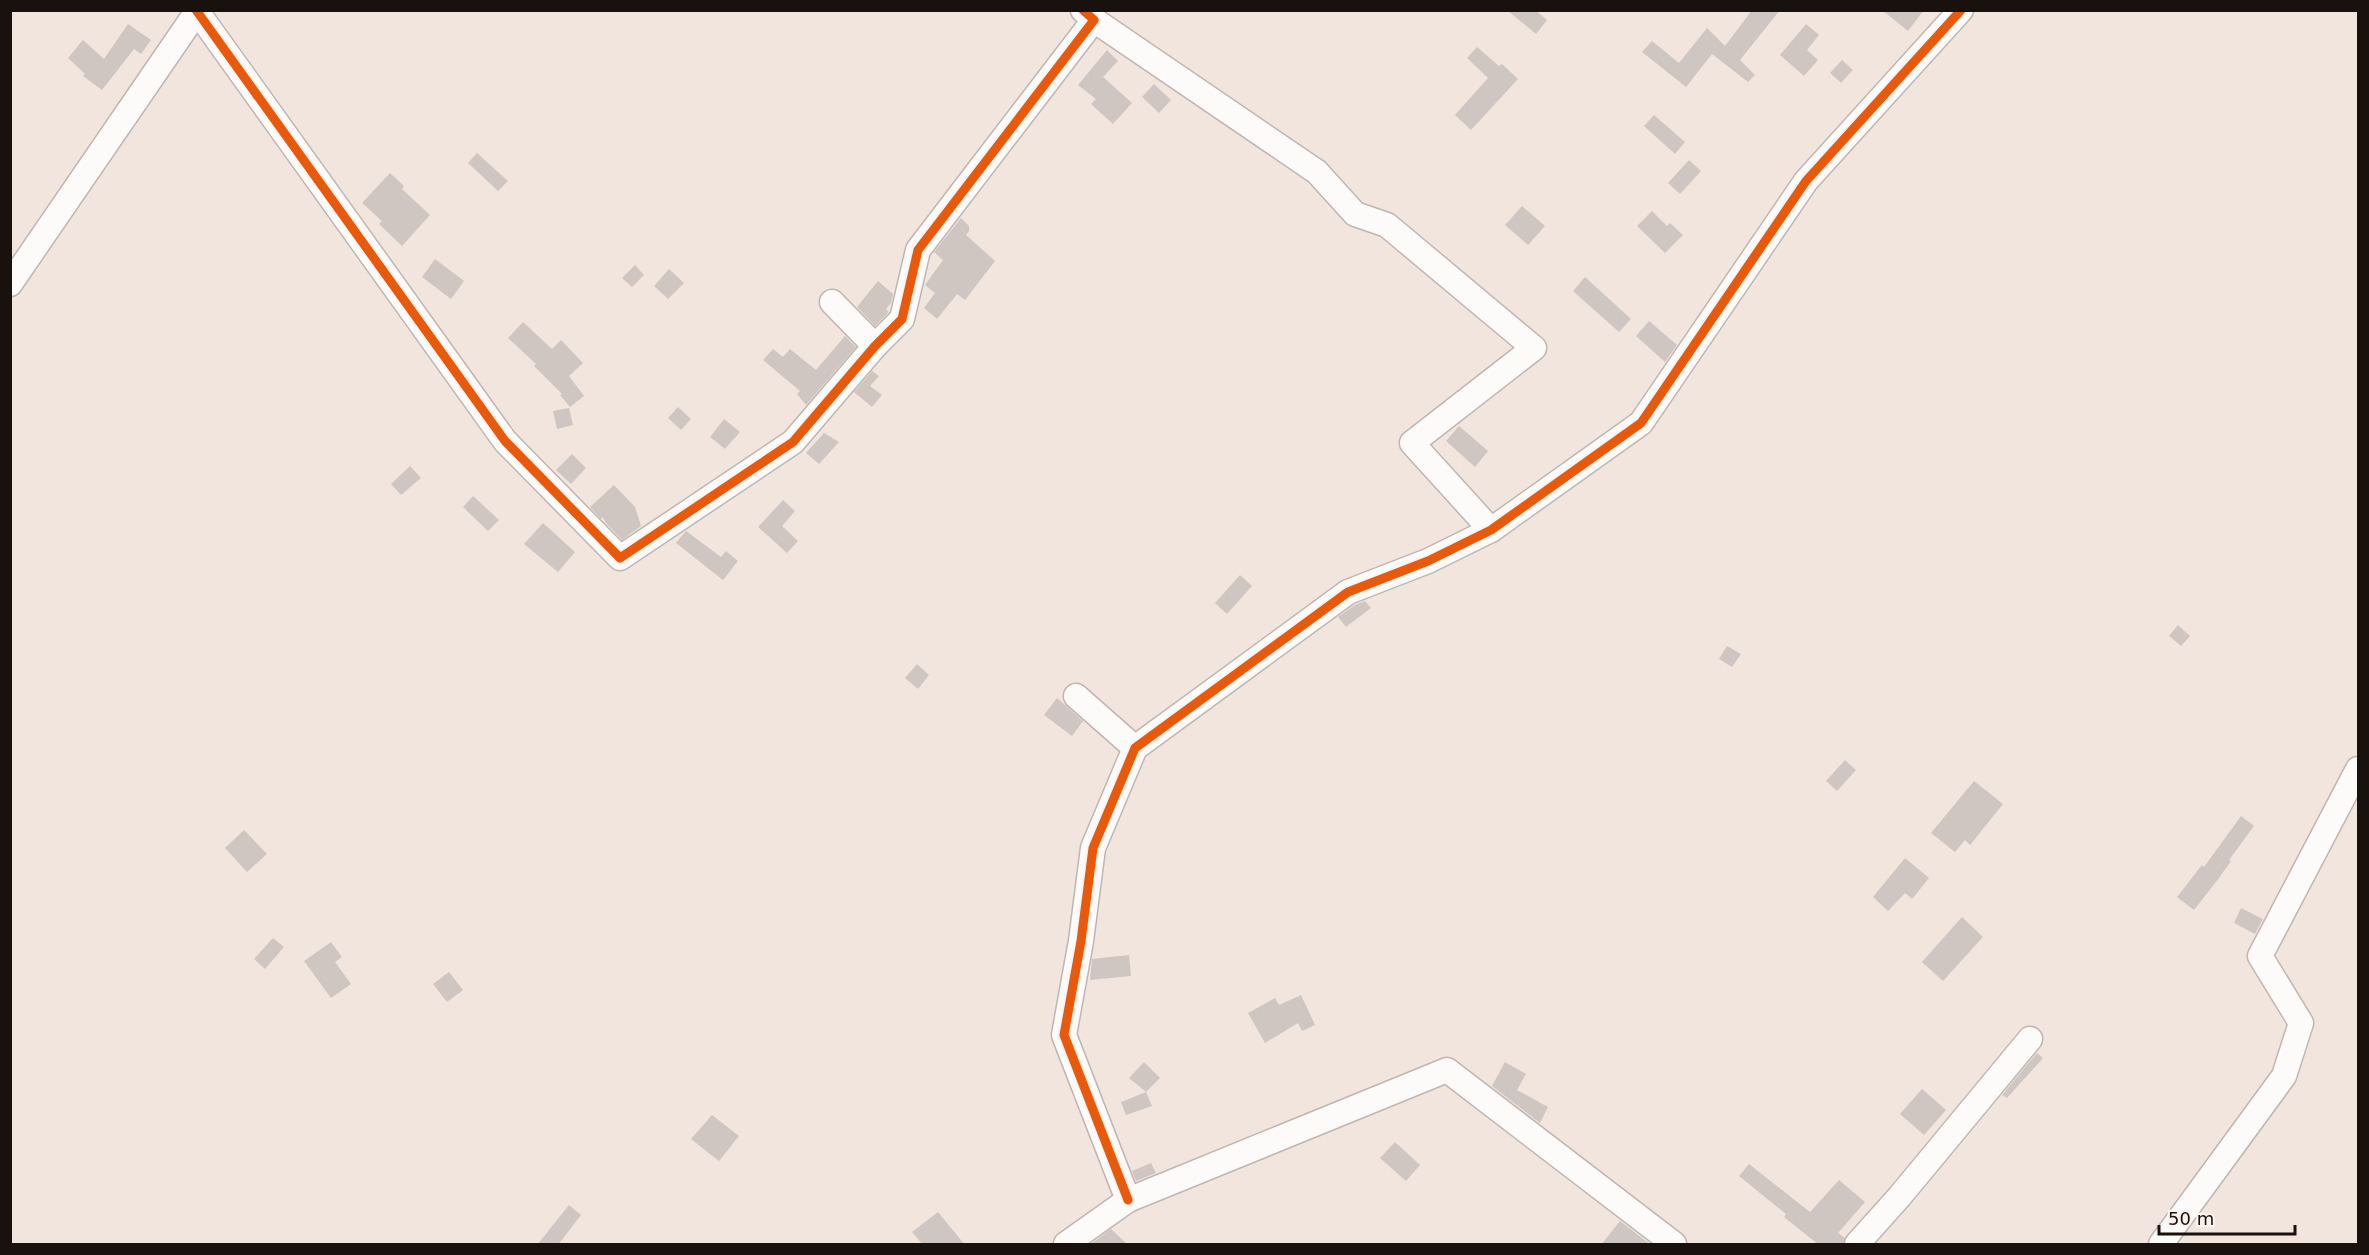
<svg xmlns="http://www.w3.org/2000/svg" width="2369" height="1255" font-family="'DejaVu Sans',sans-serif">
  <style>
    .building { fill: #d0c6c1 }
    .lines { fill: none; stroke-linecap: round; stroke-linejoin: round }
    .minor-casing { stroke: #c0b6b1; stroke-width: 27 }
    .minor { stroke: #fdfbfa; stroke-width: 24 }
    .cycleway-casing { stroke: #fdf3ee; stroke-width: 13 }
    .cycleway { stroke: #e8590c; stroke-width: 9 }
  </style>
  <rect width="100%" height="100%" fill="#f2e5de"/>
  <g class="building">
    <polygon points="1507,10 1535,10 1547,20 1536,34"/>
    <polygon points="1752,10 1780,10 1740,60 1755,75 1748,82 1712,54 1686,87 1642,52 1652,41 1679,63 1707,28 1725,46"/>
    <polygon points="1882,10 1924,10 1908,31"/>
    <polygon points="128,24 151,40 141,54 134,49 102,90 83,76 85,74 68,58 83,40 104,59"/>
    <polygon points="1806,24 1819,35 1807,50 1818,60 1804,76 1780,55"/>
    <polygon points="1477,47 1499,66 1502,64 1518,79 1471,130 1455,115 1488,78 1467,58"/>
    <polygon points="1107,50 1118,61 1103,77 1132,103 1113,124 1091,104 1096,99 1078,85"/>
    <polygon points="1842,60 1853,70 1841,83 1830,73"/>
    <polygon points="1154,84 1171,100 1159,113 1142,97"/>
    <polygon points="1654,115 1685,142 1675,154 1644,126"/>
    <polygon points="477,153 508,181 498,191 468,163"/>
    <polygon points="1689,160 1701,171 1680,194 1668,183"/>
    <polygon points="390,173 404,186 402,189 430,215 402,246 379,224 382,221 362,203"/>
    <polygon points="1522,206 1545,226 1528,245 1505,225"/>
    <polygon points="1652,211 1667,226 1670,223 1683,235 1665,253 1637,226"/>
    <polygon points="961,218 969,226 969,231 966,235 995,261 965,300 957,294 937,319 924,308 935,293 925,285 943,260 934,252"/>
    <polygon points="435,259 464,281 451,299 422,277"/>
    <polygon points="635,265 644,275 632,287 622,278"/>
    <polygon points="669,269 684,283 668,299 654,286"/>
    <polygon points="1585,277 1631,319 1619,332 1573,291"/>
    <polygon points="878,281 893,294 891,303 886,309 889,312 875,326 857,307"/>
    <polygon points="1649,321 1677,345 1665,362 1636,336"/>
    <polygon points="523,322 552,349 561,340 583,363 569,376 584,396 570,407 560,395 562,394 534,366 536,364 508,338"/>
    <polygon points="845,336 856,347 806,405 797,394 800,391 763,360 773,349 783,357 790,349 816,370"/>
    <polygon points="872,371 879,376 870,386 882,395 872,407 854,392"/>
    <polygon points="678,407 691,419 681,430 668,418"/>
    <polygon points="569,408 573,425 557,429 553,411"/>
    <polygon points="724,419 740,432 725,449 710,437"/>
    <polygon points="1459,426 1488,451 1475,467 1446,441"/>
    <polygon points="824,433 839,442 819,464 806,453"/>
    <polygon points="572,454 586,468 571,484 556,470"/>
    <polygon points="410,466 421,478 401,495 391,484"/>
    <polygon points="614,485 635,507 641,526 622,540 605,522 603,517 601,519 590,507"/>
    <polygon points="473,496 499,520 488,531 463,507"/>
    <polygon points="783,500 795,511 782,526 798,541 787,553 758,527"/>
    <polygon points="543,523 575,552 558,572 524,544"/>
    <polygon points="686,531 721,557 726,551 738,561 723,580 676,543"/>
    <polygon points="1240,575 1252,586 1227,614 1215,603"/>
    <polygon points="1365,601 1371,608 1346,627 1338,617 1355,605"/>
    <polygon points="2178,625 2190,636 2181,646 2169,636"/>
    <polygon points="1727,646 1741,654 1732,667 1719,659"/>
    <polygon points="917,664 929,675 918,689 905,678"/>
    <polygon points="1057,698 1083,721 1072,736 1044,715"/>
    <polygon points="1845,760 1856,770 1837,791 1826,781"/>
    <polygon points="1974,781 2003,804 1970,845 1965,840 1955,852 1931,833"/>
    <polygon points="2241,816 2254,826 2229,860 2231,861 2219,878 2194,910 2177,897 2202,865 2204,867"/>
    <polygon points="244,830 267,854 247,872 225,848"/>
    <polygon points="1905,858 1929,878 1912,899 1905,893 1888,911 1873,897"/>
    <polygon points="2241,908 2263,919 2255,934 2234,923"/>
    <polygon points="1962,917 1983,937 1943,981 1922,962"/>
    <polygon points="273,938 284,947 265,969 254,959"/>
    <polygon points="331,942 342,957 335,962 351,984 331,998 304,961"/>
    <polygon points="1129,955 1131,976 1090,980 1092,959"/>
    <polygon points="449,972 463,990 447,1002 433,984"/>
    <polygon points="1301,995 1315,1025 1302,1031 1298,1023 1265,1043 1248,1013 1275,998 1279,1005"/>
    <polygon points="2037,1053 2043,1058 2007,1098 2002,1095"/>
    <polygon points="1144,1062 1160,1078 1146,1092 1129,1078"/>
    <polygon points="1505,1062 1526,1074 1517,1090 1548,1107 1540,1123 1492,1086"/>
    <polygon points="1922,1089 1946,1110 1924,1135 1900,1114"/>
    <polygon points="1146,1092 1152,1106 1126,1115 1121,1102"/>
    <polygon points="712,1115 739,1136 719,1161 691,1139"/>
    <polygon points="1395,1142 1420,1165 1406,1181 1380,1158"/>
    <polygon points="1151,1163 1156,1173 1136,1181 1132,1171"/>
    <polygon points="1749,1164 1810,1212 1839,1180 1865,1202 1838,1233 1845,1238 1843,1245 1819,1245 1784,1217 1786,1214 1739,1176"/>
    <polygon points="569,1205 581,1215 558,1245 537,1245"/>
    <polygon points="938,1212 965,1245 923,1245 912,1232"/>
    <polygon points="1620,1221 1651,1245 1601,1245"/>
    <polygon points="1111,1229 1128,1245 1090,1245 1091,1244"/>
  </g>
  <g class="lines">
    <defs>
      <g id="minor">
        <polyline points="196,10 505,441 620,558 793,442 875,346 902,319 918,250 1094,20 1083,10"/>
        <polyline points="1094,20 1317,172 1355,214 1387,225 1534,348 1412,443 1491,530"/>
        <polyline points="10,284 198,10"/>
        <polyline points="832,302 875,346"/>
        <polyline points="1076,696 1135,748"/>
        <polyline points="1128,1200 1064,1035 1081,941 1093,848 1135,748 1348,592 1428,561 1491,530 1641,423 1806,181 1961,10"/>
        <polyline points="1066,1244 1128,1200 1447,1070 1674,1244"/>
        <polyline points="1857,1244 1900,1196 2030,1039"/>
        <polyline points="2161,1244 2284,1076 2301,1023 2260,956 2358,769"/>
      </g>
    </defs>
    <use href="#minor" class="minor-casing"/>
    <use href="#minor" class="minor"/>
    <defs>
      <g id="cycleway">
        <polyline points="196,10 505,441 620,558 793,442 875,346 902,319 918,250 1094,20 1083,10"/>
        <polyline points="1128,1200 1064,1035 1081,941 1093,848 1135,748 1348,592 1428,561 1491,530 1641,423 1806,181 1961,10"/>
      </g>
    </defs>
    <use href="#cycleway" class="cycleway-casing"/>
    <use href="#cycleway" class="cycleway"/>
  </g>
  <rect width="2369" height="1255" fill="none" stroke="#19110d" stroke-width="24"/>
  <path d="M2159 1225v9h136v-9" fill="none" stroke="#19110d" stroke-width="3"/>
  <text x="2168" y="1225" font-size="18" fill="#19110d" stroke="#fdf3ee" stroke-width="4.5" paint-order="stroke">50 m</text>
</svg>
